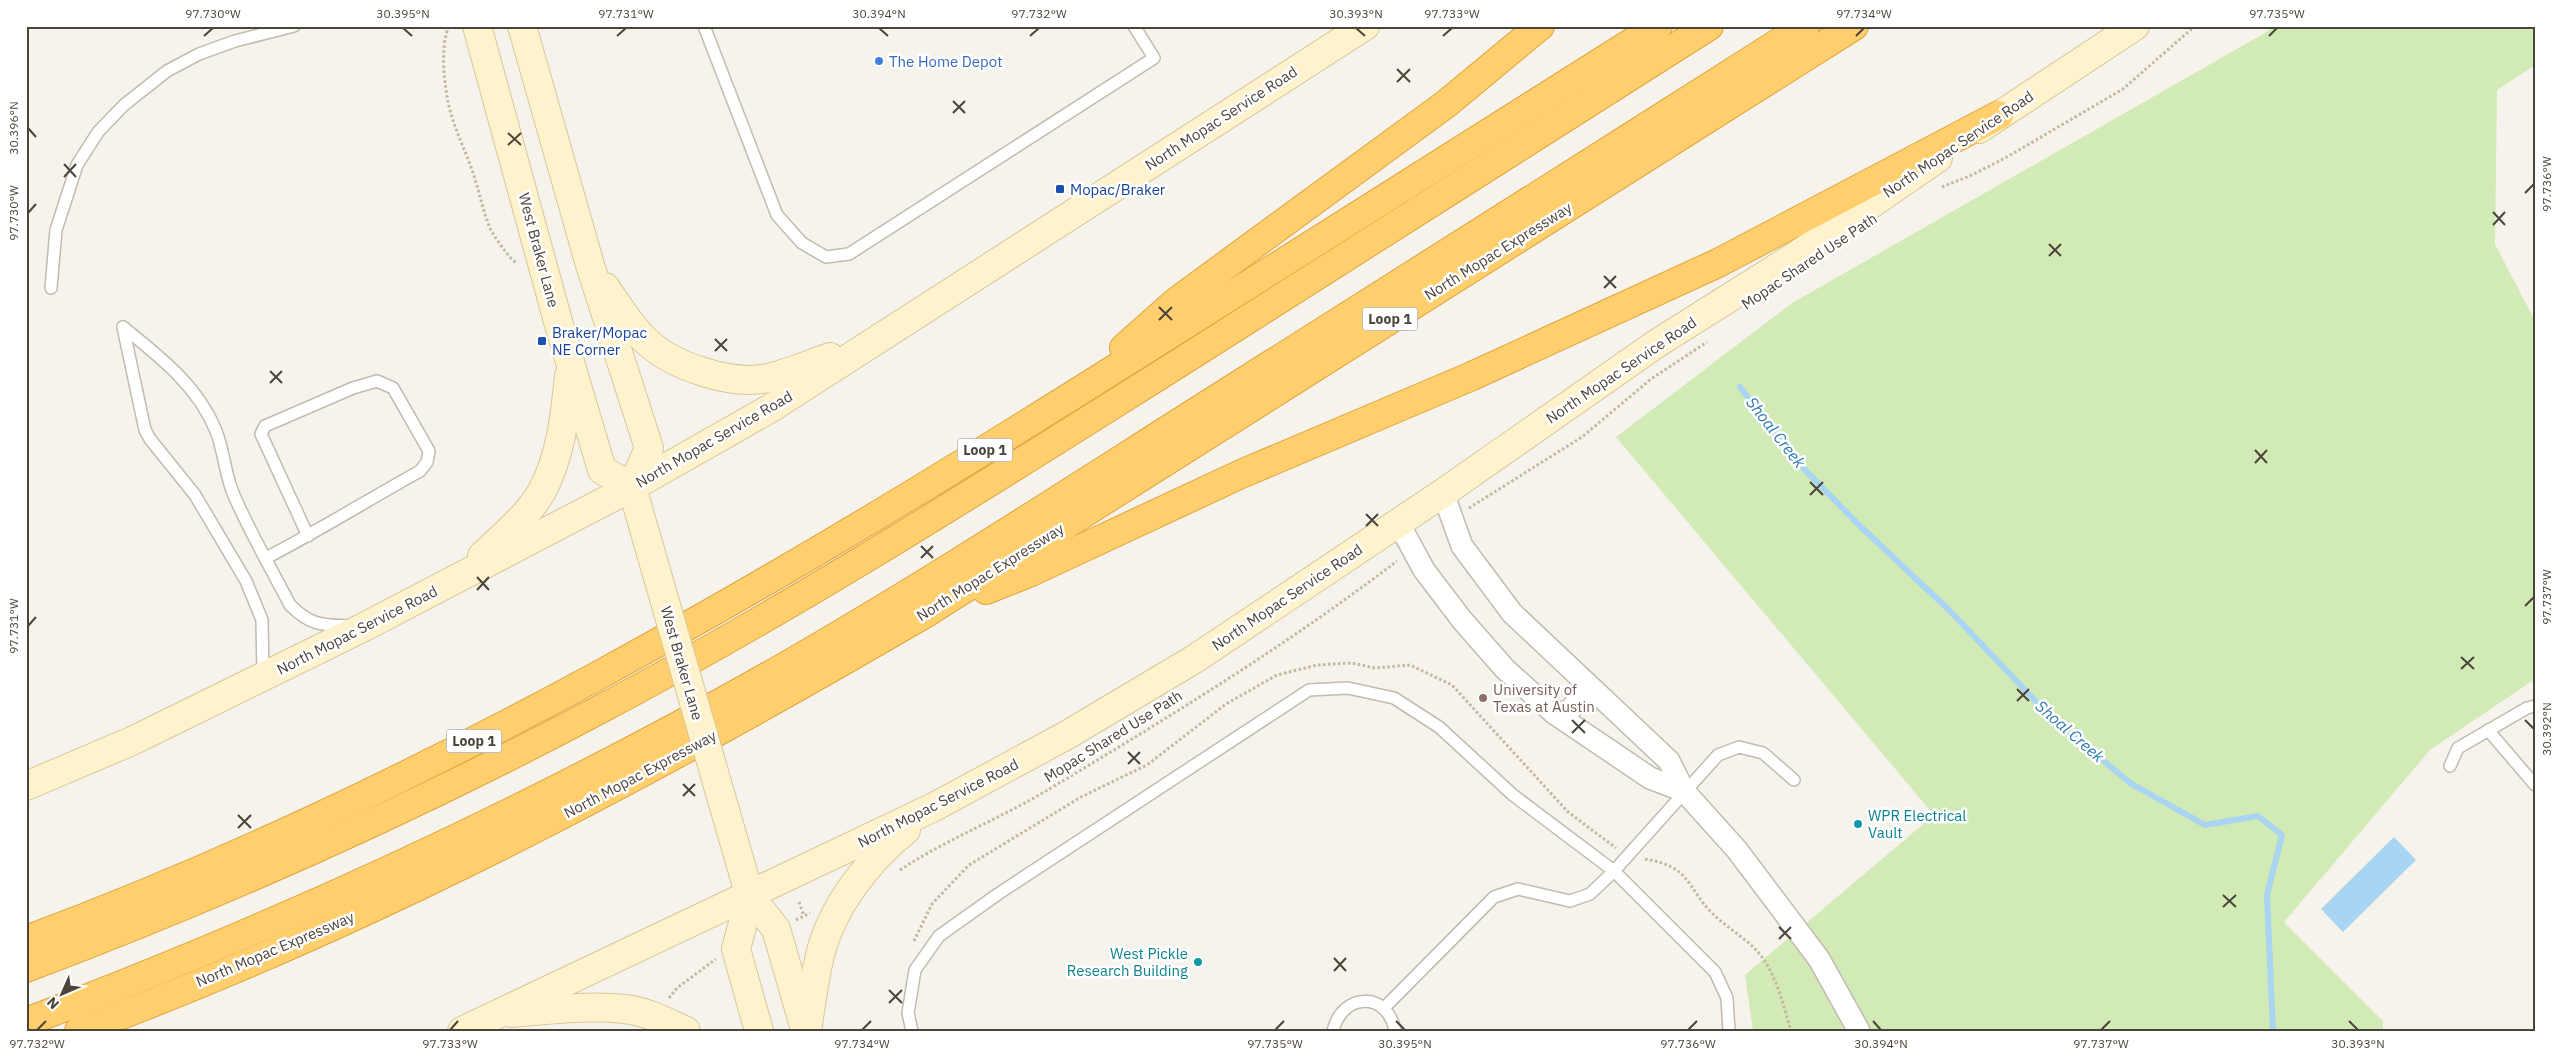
<svg xmlns="http://www.w3.org/2000/svg" width="2561" height="1057" font-family="'IBM Plex Sans',sans-serif">
  <style>
    .green { fill: #d2eab5 }
    .water { fill: #a9d4f2 }
    .lines { fill: none; stroke-linecap: round; stroke-linejoin: round }
    .stream { stroke: #a9d4f2; stroke-width: 6 }
    .service-casing { stroke: #c2bbae; stroke-width: 14 }
    .minor-casing { stroke: #c2bbae; stroke-width: 24 }
    .secondary-casing { stroke: #d6c79b; stroke-width: 30 }
    .motorway-casing { stroke: #e0a43c; stroke-width: 30 }
    .path { stroke: #c4b79f; stroke-width: 3; stroke-dasharray: 2.5 2.5; stroke-linecap: butt }
    .service { stroke: #fff; stroke-width: 11 }
    .minor { stroke: #fff; stroke-width: 21 }
    .secondary { stroke: #fff3cd; stroke-width: 28 }
    .motorway { stroke: #ffcf6e; stroke-width: 28 }
    .secondary-bridge-casing { stroke: #d6c79b; stroke-width: 30; stroke-linecap: butt }
    .secondary-bridge { stroke: #fff3cd; stroke-width: 28 }
    .ticks { fill: none; stroke: #4b4439; stroke-width: 2 }
    .shop-dot { fill: #3f7fe0; stroke: #fff; stroke-width: 2 }
    .transit-dot { fill: #1a4fb4; stroke: #fff; stroke-width: 2 }
    .education-dot { fill: #8d6e63; stroke: #fff; stroke-width: 2 }
    .culture-dot { fill: #0f9aa8; stroke: #fff; stroke-width: 2 }
    .labels { text-anchor: middle; dominant-baseline: central; stroke-width: 5; stroke-linejoin: round; paint-order: stroke }
    .shield { fill: #fff; stroke: #817c74; stroke-width: 1 }
    .shield-label { font-size: 14px; font-weight: bold; fill: #4b4439 }
    .shop-label { font-size: 15px; fill: #366cbe; stroke: #fff; text-anchor: start }
    .street-label { font-size: 15px; fill: #4b4439; stroke: #fff }
    .transit-label { font-size: 15px; fill: #164399; stroke: #fff; text-anchor: start }
    .education-label { font-size: 15px; fill: #785e54; stroke: #fff; text-anchor: start }
    .culture-label { font-size: 15px; fill: #0d838f; stroke: #fff; text-anchor: start }
    .water-label { font-size: 16px; font-style: italic; fill: #2e7ab2; stroke: #fff }
    .neatline { fill: none; stroke: #4b4439; stroke-width: 2 }
    .ticks-label { font-size: 12px; text-anchor: middle; fill: #4b4439 }
  </style>
  <rect width="100%" height="100%" fill="#f6f3ec"/>
  <polygon class="green" points="2277,26 2535,26 2535,65 2497,90 2495,244 2535,321 2535,679 2430,750 2284,922 2383,1021 2383,1031 1753,1031 1745,975 1934,815 1616,437 1792,303"/>
  <polygon class="water" points="2394,837 2416,860 2343,932 2321,909"/>
  <g class="lines">
    <polyline class="stream" points="1740,387 1804,469 1861,527 1948,609 2047,713 2130,783 2205,825 2258,816 2282,835 2267,895 2273,1031"/>
    <defs>
      <g id="service">
        <polyline points="704,26 777,215 802,243 826,257 849,254 1154,58 1134,26"/>
        <polyline points="51,288 56,230 77,165 98,132 124,105 167,71 199,54 235,41 294,26"/>
        <path d="M123,327C159,356 198,386 216,431C224,451 225,474 233,493C249,531 271,568 290,605C311,626 322,625 350,626"/>
        <polyline points="123,327 145,430 150,439 195,495 246,581 262,620 263,676"/>
        <path d="M266,558C318,531 368,500 420,471L427,462L429,451L393,388L377,381L353,388L265,426L261,434L308,536"/>
        <polyline points="2488,730 2535,785"/>
        <polyline points="2450,766 2458,748 2527,708 2535,706"/>
        <polyline points="1384,1008 1494,897 1518,889 1570,901 1590,894 1614,871 1718,755 1739,747 1763,753 1794,780"/>
        <polyline points="912,1031 908,1013 915,970 939,936 998,894 1309,690 1348,688 1394,698 1439,727 1513,795 1614,871 1715,972 1727,998 1729,1031"/>
        <path d="M1333,1031C1342,992 1388,991 1395,1031"/>
      </g>
      <g id="minor">
        <polyline points="1443,493 1462,546 1512,613 1669,761 1684,791 1737,850 1819,959 1859,1031"/>
        <polyline points="1398,522 1424,570 1462,620 1505,669 1554,713 1650,778 1684,791"/>
        <polyline points="1554,713 1568,712 1578,701 1587,684"/>
      </g>
      <g id="secondary">
        <polyline points="477,26 559,325 602,470 632,487"/>
        <polyline points="522,26 590,265 649,448 632,487 646,536"/>
        <polyline points="1979,129 2135,26"/>
        <path d="M605,287C617,304 629,324 644,339C671,366 731,386 768,378C789,373 810,364 830,357"/>
        <path d="M482,556C503,536 528,516 542,491C561,456 565,415 569,376"/>
        <polyline points="26,786 132,741 364,627 632,487 771,408 1365,26"/>
        <polyline points="733,838 750,896 776,929 804,1026"/>
        <polyline points="750,896 736,949 759,1031"/>
        <path d="M512,1013C549,1010 588,1005 624,1009C646,1011 667,1022 686,1031"/>
        <polyline points="462,1031 934,807 1067,735 1193,660 1443,493 1656,344 1794,257 1938,158"/>
        <path d="M807,1031C811,1006 814,980 820,955C832,906 868,861 906,830"/>
      </g>
      <g id="motorway">
        <polyline points="1124,348 1177,301 1446,104 1540,26"/>
        <polyline points="986,590 1031,572 1241,474 1472,376 1718,263 1999,115"/>
        <path d="M26,940C422,793 785,577 1140,353C1313,244 1486,135 1658,26"/>
        <path d="M26,968C220,895 410,810 593,713C791,609 979,489 1168,370C1348,255 1529,141 1709,26"/>
        <path d="M26,1022C285,924 538,807 779,670C924,587 1065,495 1207,405C1406,279 1606,153 1805,26"/>
        <path d="M79,1031C375,921 654,772 926,613L1854,26"/>
      </g>
    </defs>
    <use href="#service" class="service-casing"/>
    <use href="#minor" class="minor-casing"/>
    <use href="#secondary" class="secondary-casing"/>
    <use href="#motorway" class="motorway-casing"/>
    <g class="path">
      <path d="M449,26C440,46 444,80 448,102C453,126 464,147 472,170C479,189 482,209 490,228C493,235 511,261 517,263"/>
      <polyline points="1942,187 1972,175 2007,157 2123,89 2195,26"/>
      <polyline points="1469,508 1582,437 1651,379 1707,342"/>
      <path d="M1645,859C1692,867 1685,886 1713,914C1726,927 1744,937 1757,951C1776,972 1783,1004 1791,1031"/>
      <path d="M900,870C947,839 999,819 1046,791C1166,719 1286,646 1397,561"/>
      <polyline points="799,902 804,916"/>
      <polyline points="796,920 810,913"/>
      <polyline points="914,941 932,904 969,865 1081,797 1147,765 1226,704 1277,675 1317,665 1352,663 1375,668 1410,665 1452,685 1568,812 1616,848"/>
      <polyline points="669,998 677,988 716,959"/>
    </g>
    <use href="#service" class="service"/>
    <use href="#minor" class="minor"/>
    <use href="#secondary" class="secondary"/>
    <use href="#motorway" class="motorway"/>
    <defs>
      <polyline id="secondary-bridge" points="646,536 733,838"/>
    </defs>
    <use href="#secondary-bridge" class="secondary-bridge-casing"/>
    <use href="#secondary-bridge" class="secondary-bridge"/>
  </g>
  <path class="ticks" d="M403,28L412,36M879,28L888,36M1356,28L1365,36M204,36L213,28M617,36L626,28M1030,36L1039,28M1443,36L1452,28M1856,36L1864,28M2269,36L2277,28M1397,69L1410,82M1397,82L1410,69M953,101L965,113M953,113L965,101M28,128L36,137M508,133L521,145M508,145L521,133M64,164L76,177M64,177L76,164M2525,193L2534,184M2493,212L2505,225M28,213L36,204M2493,225L2505,212M2049,244L2061,256M2049,256L2061,244M1604,276L1616,288M1604,288L1616,276M1159,307L1172,320M1159,320L1172,307M715,339L727,351M715,351L727,339M270,371L282,383M270,383L282,371M2255,450L2267,463M2255,463L2267,450M1810,482L1823,495M1810,495L1823,482M1366,514L1378,526M1366,526L1378,514M921,546L933,558M921,558L933,546M477,577L489,590M477,590L489,577M2525,606L2534,597M28,626L36,617M2461,657L2474,669M2461,669L2474,657M2017,689L2029,701M2017,701L2029,689M1572,720L1585,733M2525,720L2534,729M1572,733L1585,720M1128,752L1140,764M1128,764L1140,752M683,784L695,796M683,796L695,784M238,815L251,828M238,828L251,815M2223,895L2236,907M2223,907L2236,895M1779,927L1791,939M1779,939L1791,927M1334,958L1346,971M1334,971L1346,958M889,990L902,1003M889,1003L902,990M1396,1021L1405,1030M1873,1021L1881,1030M2349,1021L2358,1030M37,1030L46,1021M450,1030L458,1021M862,1030L871,1021M1275,1030L1284,1021M1688,1030L1697,1021M2101,1030L2110,1021"/>
  <circle class="shop-dot" cx="879" cy="61" r="5"/>
  <g class="transit-dot">
    <rect x="1055" y="184" width="10" height="10" rx="2.5"/>
    <rect x="537" y="336" width="10" height="10" rx="2.5"/>
  </g>
  <circle class="education-dot" cx="1483" cy="698" r="5"/>
  <g class="culture-dot">
    <circle cx="1858" cy="824" r="5"/>
    <circle cx="1198" cy="962" r="5"/>
  </g>
  <g class="labels">
    <g class="shield">
      <rect x="1362.5" y="307.5" width="55" height="23" rx="4"/>
      <rect x="957.5" y="438.5" width="55" height="23" rx="4"/>
      <rect x="446.5" y="729.5" width="55" height="23" rx="4"/>
    </g>
    <g class="shield-label">
      <text x="1390" y="319">Loop 1</text>
      <text x="985" y="450">Loop 1</text>
      <text x="474" y="741">Loop 1</text>
    </g>
    <g class="shop-label">
      <text x="889" y="61">The Home Depot</text>
    </g>
    <g class="street-label">
      <text transform="translate(1221 118) rotate(-33)">North Mopac Service Road</text>
      <text transform="translate(1958 144) rotate(-34)">North Mopac Service Road</text>
      <text transform="translate(539 250) rotate(75)">West Braker Lane</text>
      <text transform="translate(1498 251) rotate(-32)">North Mopac Expressway</text>
      <text transform="translate(1809 261) rotate(-34)">Mopac Shared Use Path</text>
      <text transform="translate(1621 370) rotate(-34)">North Mopac Service Road</text>
      <text transform="translate(714 439) rotate(-30)">North Mopac Service Road</text>
      <text transform="translate(990 572) rotate(-32)">North Mopac Expressway</text>
      <text transform="translate(1287 597) rotate(-34)">North Mopac Service Road</text>
      <text transform="translate(357 630) rotate(-27)">North Mopac Service Road</text>
      <text transform="translate(682 663) rotate(74)">West Braker Lane</text>
      <text transform="translate(1113 736) rotate(-32)">Mopac Shared Use Path</text>
      <text transform="translate(640 774) rotate(-28)">North Mopac Expressway</text>
      <text transform="translate(938 803) rotate(-27)">North Mopac Service Road</text>
      <text transform="translate(275 949) rotate(-23)">North Mopac Expressway</text>
    </g>
    <g class="transit-label">
      <text x="1070" y="189">Mopac/Braker</text>
      <text x="552" y="332">Braker/Mopac<tspan x="552" dy="17">NE Corner</tspan></text>
    </g>
    <g class="education-label">
      <text x="1493" y="689">University of<tspan x="1493" dy="17">Texas at Austin</tspan></text>
    </g>
    <g class="culture-label">
      <text x="1868" y="815">WPR Electrical<tspan x="1868" dy="17">Vault</tspan></text>
      <text x="1188" y="953" text-anchor="end">West Pickle<tspan x="1188" dy="17">Research Building</tspan></text>
    </g>
    <g class="water-label">
      <text transform="translate(1776 432) rotate(52)">Shoal Creek</text>
      <text transform="translate(2070 731) rotate(41)">Shoal Creek</text>
    </g>
  </g>
  <rect width="2561" height="1057" fill="none" stroke="#ffffff" stroke-width="55"/>
  <g transform="translate(62 994) rotate(225)" stroke="#ffffff" stroke-width="4" paint-order="stroke">
  <path d="M0-4L9 19L0 12L-9 19Z" fill="#4b4439"/>
  <text y="-8" font-size="14" font-weight="bold" text-anchor="middle" fill="#4b4439">N</text>
  </g>
  <rect x="28" y="28" width="2506" height="1002" class="neatline"/>
  <g class="ticks-label">
    <text x="213" y="18">97.730°W</text>
    <text x="403" y="18">30.395°N</text>
    <text x="626" y="18">97.731°W</text>
    <text x="879" y="18">30.394°N</text>
    <text x="1039" y="18">97.732°W</text>
    <text x="1356" y="18">30.393°N</text>
    <text x="1452" y="18">97.733°W</text>
    <text x="1864" y="18">97.734°W</text>
    <text x="2277" y="18">97.735°W</text>
    <text transform="translate(14 128) rotate(-90)" y="4">30.396°N</text>
    <text transform="translate(2547 184) rotate(-90)" y="4">97.736°W</text>
    <text transform="translate(14 213) rotate(-90)" y="4">97.730°W</text>
    <text transform="translate(2547 597) rotate(-90)" y="4">97.737°W</text>
    <text transform="translate(14 626) rotate(-90)" y="4">97.731°W</text>
    <text transform="translate(2547 729) rotate(-90)" y="4">30.392°N</text>
    <text x="37" y="1048">97.732°W</text>
    <text x="450" y="1048">97.733°W</text>
    <text x="862" y="1048">97.734°W</text>
    <text x="1275" y="1048">97.735°W</text>
    <text x="1405" y="1048">30.395°N</text>
    <text x="1688" y="1048">97.736°W</text>
    <text x="1881" y="1048">30.394°N</text>
    <text x="2101" y="1048">97.737°W</text>
    <text x="2358" y="1048">30.393°N</text>
  </g>
</svg>
